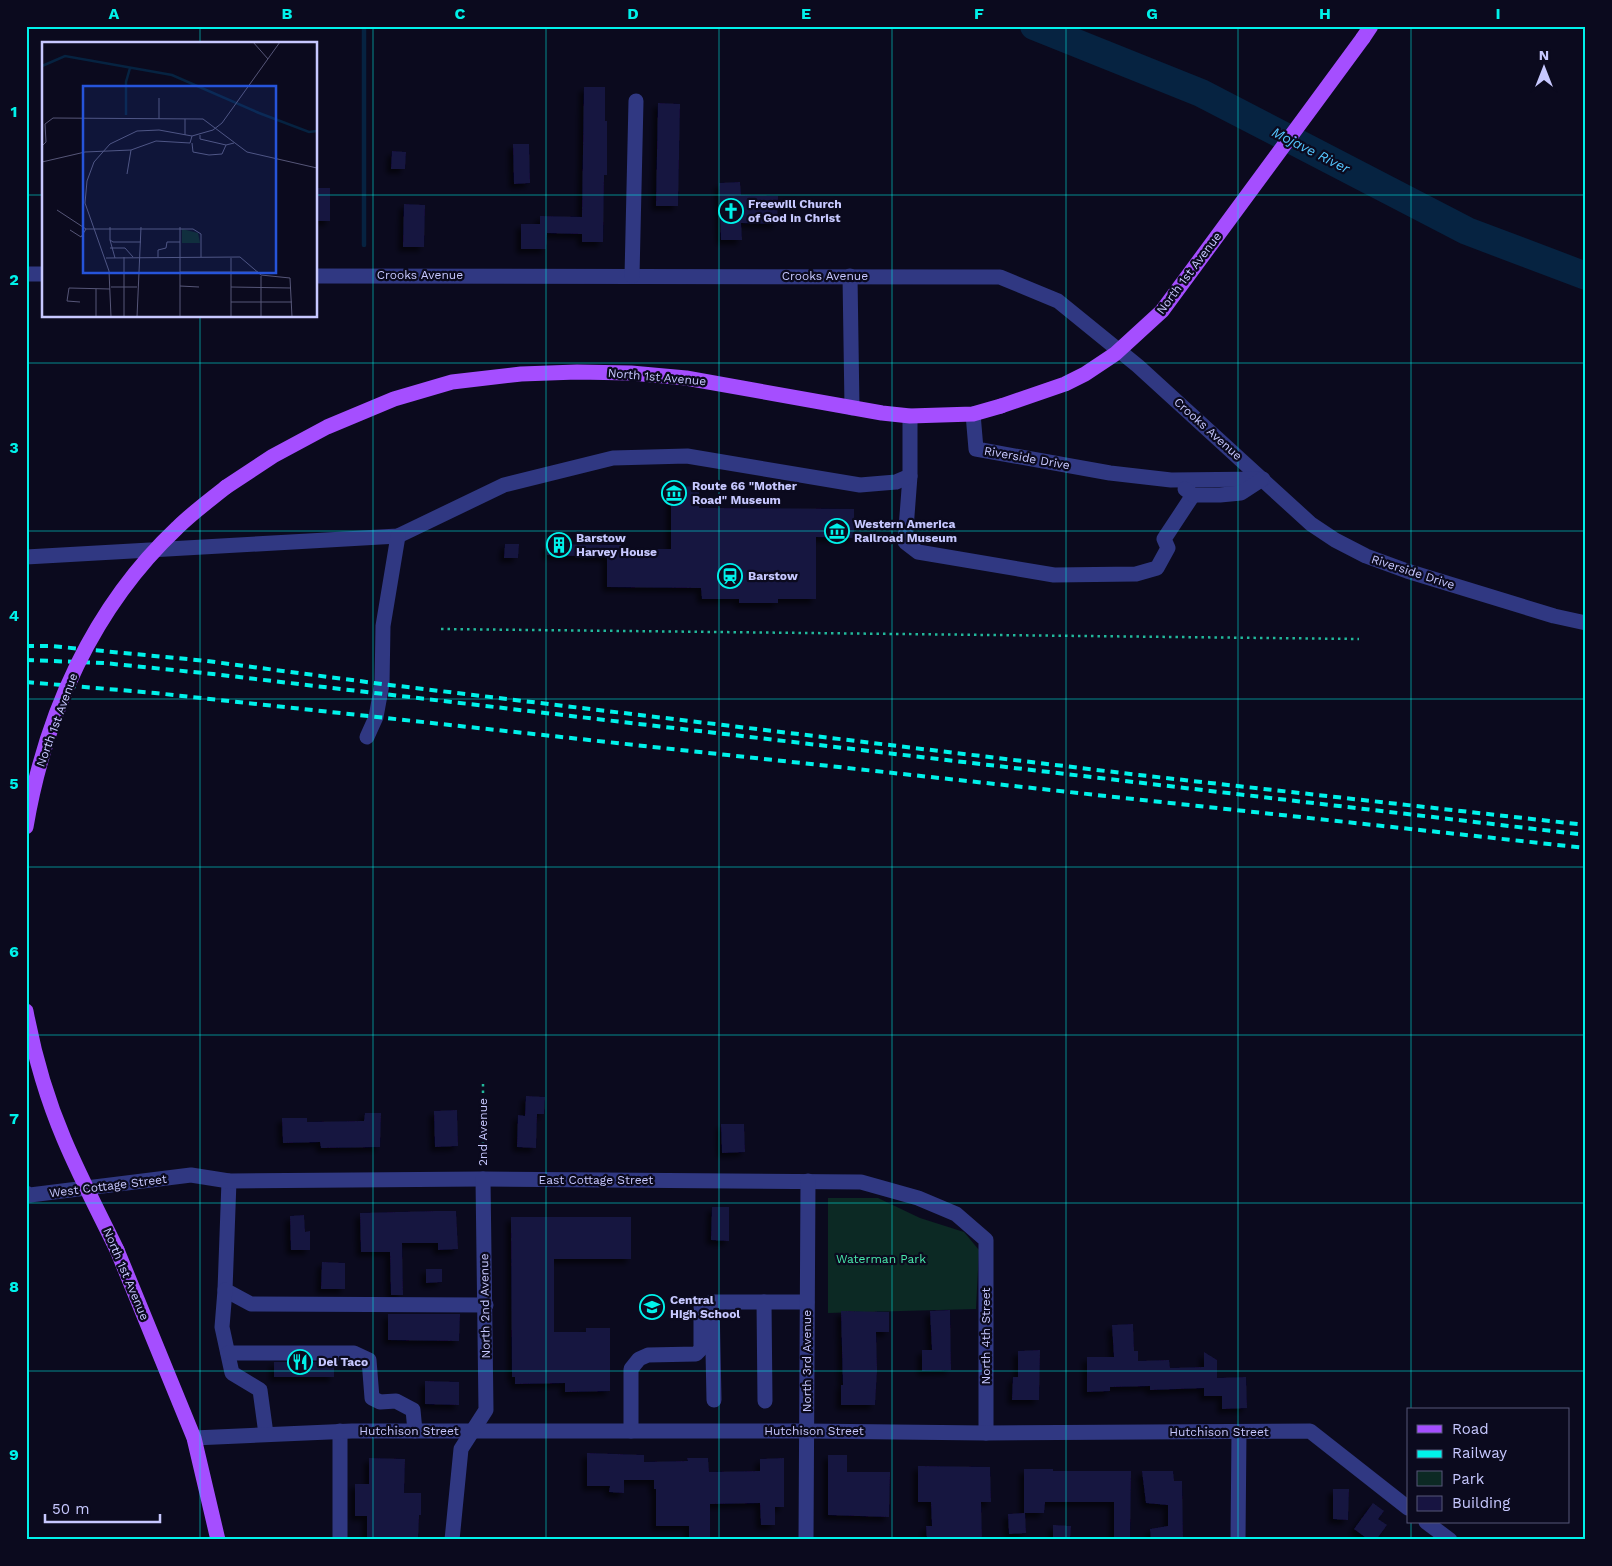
<svg xmlns="http://www.w3.org/2000/svg" width="1612" height="1566" font-family="'Work Sans',sans-serif">
  <style>
    .green { fill: #0c2924 }
    .lines { fill: none; stroke-linecap: round; stroke-linejoin: round }
    .stream { stroke: #062341; stroke-width: 4.5 }
    .river { stroke: #062341; stroke-width: 28 }
    .building { fill: #171441; filter: url(#shadow) }
    .path { stroke: #22b89b; stroke-width: 2.5; stroke-dasharray: 2.5 4; stroke-linecap: butt }
    .minor { stroke: #303882; stroke-width: 15 }
    .major { stroke: #a54eff; stroke-width: 15 }
    .rail { stroke: #00f2ea; stroke-width: 4; stroke-dasharray: 8 6; stroke-linecap: butt }
    .major-bridge { stroke: #a54eff; stroke-width: 15 }
    .grid { fill: none; stroke: #00f2ea; stroke-width: 1; stroke-opacity: 0.55 }
    .labels { text-anchor: middle; dominant-baseline: central; stroke-width: 4.5; stroke-linejoin: round; paint-order: stroke }
    .poi-label { font-size: 12px; font-weight: bold; fill: #c7c8ff; stroke: #0b0a1e; text-anchor: start }
    .street-label { font-size: 12px; fill: #c7c8ff; stroke: #0b0a1e }
    .park-label { font-size: 12px; fill: #49e9ac; stroke: #0b0a1e }
    .water-label { font-size: 14px; font-style: italic; fill: #55c7ff; stroke: #0b0a1e }
    .inset-river { fill: none; stroke: #062341; stroke-width: 2.5 }
    .inset-road { fill: none; stroke: #565678; stroke-width: 1 }
    .view { fill: #2654da; fill-opacity: 0.15; stroke: #2654da; stroke-width: 2.5 }
    .inset-edge { fill: none; stroke: #c7c8ff; stroke-width: 2.5 }
    .neatline { fill: none; stroke: #00f2ea; stroke-width: 2 }
    .grid-label { font-size: 16px; text-anchor: middle; font-weight: bold; fill: #00f2ea }
  </style>
  <defs>
    <filter id="shadow"><feDropShadow dx="-4.5" dy="4.5" stdDeviation="2.5" flood-color="#0009"/></filter>
  </defs>
  <rect width="100%" height="100%" fill="#0b0a1e"/>
  <polygon class="green" points="828,1198 878,1198 920,1218 964,1232 979,1250 976,1309 828,1313"/>
  <g class="lines">
    <polyline class="stream" points="364,26 364,245"/>
    <polyline class="river" points="1034,26 1201,93 1467,231 1586,276"/>
  </g>
  <g class="building">
    <polygon points="584,87 605,87 605,121 607,121 607,175 604,175 603,242 582,242 582,234 547,233 546,249 521,249 521,224 540,224 540,216 582,217"/>
    <polygon points="658,103 680,104 678,206 656,206"/>
    <polygon points="513,144 529,144 530,183 514,184"/>
    <polygon points="392,151 406,152 405,169 391,169"/>
    <polygon points="740,182 741,195 778,196 777,224 741,223 742,240 721,240 719,183"/>
    <rect x="316" y="188" width="14" height="33"/>
    <polygon points="404,204 425,205 424,247 403,247"/>
    <polygon points="699,486 699,508 854,509 854,538 816,537 816,599 778,599 778,603 739,603 739,599 702,599 701,588 607,587 607,557 547,555 547,544 621,545 621,549 671,549 671,487"/>
    <polygon points="505,544 519,544 518,558 504,558"/>
    <polygon points="526,1096 545,1097 544,1114 537,1114 536,1148 517,1147 518,1115 525,1116"/>
    <polygon points="457,1110 458,1146 435,1147 434,1111"/>
    <polygon points="365,1113 381,1113 380,1147 321,1148 320,1142 283,1143 282,1118 307,1118 307,1122 364,1121"/>
    <polygon points="721,1124 744,1124 745,1152 722,1153"/>
    <polygon points="712,1207 729,1207 729,1241 711,1240"/>
    <polygon points="437,1211 456,1211 458,1249 438,1250 438,1243 402,1243 403,1295 391,1295 390,1252 361,1252 360,1213"/>
    <polygon points="304,1215 305,1232 310,1231 310,1250 291,1250 290,1216"/>
    <polygon points="511,1217 631,1217 631,1259 554,1259 554,1332 586,1332 586,1328 610,1328 610,1391 565,1392 565,1383 515,1384 515,1377 512,1377"/>
    <polygon points="322,1262 345,1263 345,1289 321,1289"/>
    <polygon points="426,1269 442,1269 442,1282 426,1283"/>
    <polygon points="950,1310 951,1370 922,1371 922,1350 932,1350 930,1311"/>
    <polygon points="841,1311 889,1312 889,1332 876,1332 877,1370 875,1405 841,1405 841,1385 843,1385"/>
    <polygon points="388,1314 460,1314 459,1341 388,1340"/>
    <polygon points="1133,1324 1134,1351 1138,1351 1138,1361 1169,1360 1170,1368 1204,1367 1204,1352 1217,1360 1217,1378 1246,1377 1247,1408 1222,1409 1222,1396 1204,1396 1204,1388 1150,1390 1150,1386 1110,1387 1110,1391 1087,1392 1087,1357 1114,1357 1112,1325"/>
    <polygon points="1040,1350 1039,1400 1012,1400 1013,1377 1018,1377 1018,1351"/>
    <rect x="274" y="1362" width="60" height="15"/>
    <polygon points="425,1381 459,1382 459,1405 425,1404"/>
    <polygon points="587,1453 644,1455 644,1462 688,1461 687,1458 708,1458 709,1472 760,1471 760,1459 784,1458 784,1507 775,1507 775,1525 761,1525 760,1503 710,1504 710,1540 689,1540 689,1526 656,1526 656,1489 654,1489 654,1480 624,1480 624,1493 609,1492 610,1486 587,1486"/>
    <polygon points="828,1455 847,1455 847,1472 890,1472 889,1517 828,1515"/>
    <polygon points="369,1458 405,1459 404,1493 421,1493 421,1515 419,1515 418,1540 367,1540 367,1516 355,1516 355,1484 369,1484"/>
    <polygon points="918,1466 990,1467 991,1502 981,1502 982,1540 927,1540 926,1526 932,1526 931,1502 918,1502"/>
    <polygon points="1024,1469 1053,1469 1053,1471 1131,1471 1130,1540 1114,1540 1114,1502 1045,1502 1044,1513 1024,1513"/>
    <polygon points="1142,1471 1173,1471 1174,1481 1182,1481 1183,1540 1151,1540 1150,1529 1168,1526 1168,1505 1146,1503"/>
    <polygon points="1333,1489 1349,1489 1348,1520 1333,1519"/>
    <polygon points="1373,1503 1384,1511 1378,1519 1387,1525 1376,1540 1369,1540 1354,1529"/>
    <polygon points="1025,1513 1026,1533 1009,1534 1008,1514"/>
    <polygon points="1053,1525 1071,1526 1070,1540 1053,1540"/>
  </g>
  <g class="lines">
    <g class="path">
      <polyline points="441,629 1359,639"/>
      <polyline points="483,1084 483,1165"/>
    </g>
    <g class="minor">
      <polyline points="26,274 44,274"/>
      <polyline points="316,276 1000,277 1058,301 1138,366 1311,524 1335,540 1366,556 1407,571 1554,616 1586,623"/>
      <polyline points="632,276 636,101"/>
      <polyline points="850,276 852,408"/>
      <polyline points="973,414 976,449 1110,473 1171,480 1263,479"/>
      <polyline points="910,476 905,542 918,552 1054,575 1136,574 1157,568 1168,548 1164,539 1193,495"/>
      <polyline points="1185,489 1193,495 1220,495 1241,493 1261,480"/>
      <polyline points="26,557 398,536 504,485 613,458 687,456 860,485 896,482 910,476 910,416"/>
      <polyline points="367,737 376,717 382,684 383,626 398,536"/>
      <polyline points="229,1181 225,1290 251,1304 486,1305"/>
      <polyline points="26,1193 30,1195 191,1175 229,1181 483,1179 861,1182 918,1198 956,1214 986,1240 986,1433"/>
      <polyline points="225,1290 222,1327 232,1373 260,1390 266,1434"/>
      <polyline points="712,1302 714,1400"/>
      <polyline points="764,1302 765,1401"/>
      <polyline points="228,1353 354,1353 369,1360 372,1398 380,1402 396,1401 413,1410 415,1431"/>
      <polyline points="340,1431 340,1540"/>
      <polyline points="631,1431 631,1369 639,1359 648,1355 696,1354 701,1349 701,1308 712,1302 807,1302"/>
      <polyline points="194,1438 352,1431 806,1431 986,1433 1310,1431 1408,1508"/>
      <polyline points="1426,1522 1450,1540"/>
      <polyline points="452,1540 461,1449 486,1410 483,1179"/>
      <polyline points="806,1540 808,1181"/>
      <polyline points="1238,1540 1239,1432"/>
    </g>
    <g class="major">
      <polyline points="1363,38 1371,26"/>
      <polyline points="226,487 273,456 327,427 394,399 452,382 521,374 577,372 631,373 686,378 882,413 910,416 973,414 1001,406"/>
      <polyline points="117,1250 194,1438 218,1540"/>
    </g>
    <g class="rail">
      <polyline points="26,646 51,646 207,661 382,684 1139,775 1586,825"/>
      <polyline points="26,660 104,663 213,674 1586,835"/>
      <polyline points="26,682 155,693 1586,848"/>
    </g>
    <g class="major-bridge">
      <polyline points="1001,406 1065,384 1085,374 1115,354 1162,311 1363,38"/>
      <path d="M26,827C45,715 93,607 177,528C192,513 210,500 226,487"/>
      <path d="M26,1011C34,1054 47,1099 64,1139C80,1177 99,1213 117,1250"/>
    </g>
  </g>
  <path class="grid" d="M200,26V44M373,26V1540M546,26V1540M719,26V1540M892,26V1540M1066,26V1540M1238,26V1540M1411,26V1410M26,195H44M316,195H1586M200,316V1540M26,363H1586M26,531H1586M26,699H1586M26,867H1586M26,1035H1586M26,1203H1586M26,1371H1586M1411,1522V1540"/>
  <defs>
    <symbol id="church-ring" viewBox="-11 -11 22 22"><circle r="9.5" fill="#0b0a1e" stroke="#00f2ea" stroke-width="1.5"/><path d="M-1.2-6h2.4v3.5h3.3v2.4h-3.3V6h-2.4V-.1h-3.3v-2.4h3.3Z" fill="#00f2ea"/></symbol>
    <symbol id="museum-ring" viewBox="-11 -11 22 22"><circle r="9.5" fill="#0b0a1e" stroke="#00f2ea" stroke-width="1.5"/><path d="M0-6L6-3V-2H-6V-3ZM-5-1h2V3h-2ZM-1-1h2V3h-2ZM3-1h2V3H3ZM-6 4H6V6H-6Z" fill="#00f2ea"/></symbol>
    <symbol id="building-ring" viewBox="-11 -11 22 22"><circle r="9.5" fill="#0b0a1e" stroke="#00f2ea" stroke-width="1.5"/><path d="M-4-6H4V6H1V3H-1V6H-4ZM-2.5-4.3h1.7v1.8h-1.7ZM.8-4.3h1.7v1.8H.8ZM-2.5-1h1.7V.8h-1.7ZM.8-1h1.7V.8H.8Z" fill="#00f2ea"/></symbol>
    <symbol id="station-ring" viewBox="-11 -11 22 22"><circle r="9.5" fill="#0b0a1e" stroke="#00f2ea" stroke-width="1.5"/><path d="M-3-6H3Q5-6 5-4V2Q5 4 3 4L4.5 6H3L1.5 4h-3L-3 6H-4.5L-3 4Q-5 4-5 2V-4Q-5-6-3-6ZM-3.5-4v3h7v-3ZM-3.5 1v1.5H-2V1ZM2 1v1.5H3.5V1Z" fill="#00f2ea"/></symbol>
    <symbol id="school-ring" viewBox="-11 -11 22 22"><circle r="9.5" fill="#0b0a1e" stroke="#00f2ea" stroke-width="1.5"/><path d="M0-5L7-2L0 1L-7-2ZM-4 1L0 2.5L4 1V4Q0 6-4 4Z" fill="#00f2ea"/></symbol>
    <symbol id="restaurant-ring" viewBox="-11 -11 22 22"><circle r="9.5" fill="#0b0a1e" stroke="#00f2ea" stroke-width="1.5"/><path d="M-5-6h1v4h1v-4h1v4h1v-4h1v5L-1.5 .5V6h-2V.5L-5-1ZM5-6V6H3V1.5H1.5Q1.5-4 5-6Z" fill="#00f2ea"/></symbol>
  </defs>
  <g fill-rule="evenodd">
    <use href="#church-ring" x="717" y="197" width="28" height="28"/>
    <use href="#museum-ring" x="660" y="479" width="28" height="28"/>
    <use href="#museum-ring" x="823" y="517" width="28" height="28"/>
    <use href="#building-ring" x="545" y="531" width="28" height="28"/>
    <use href="#station-ring" x="716" y="562" width="28" height="28"/>
    <use href="#school-ring" x="638" y="1293" width="28" height="28"/>
    <use href="#restaurant-ring" x="286" y="1348" width="28" height="28"/>
  </g>
  <g class="labels">
    <g class="poi-label">
      <text x="748" y="204">Freewill Church<tspan x="748" dy="14">of God in Christ</tspan></text>
      <text x="692" y="486">Route 66 "Mother<tspan x="692" dy="14">Road" Museum</tspan></text>
      <text x="854" y="524">Western America<tspan x="854" dy="14">Railroad Museum</tspan></text>
      <text x="576" y="538">Barstow<tspan x="576" dy="14">Harvey House</tspan></text>
      <text x="748" y="576">Barstow</text>
      <text x="670" y="1300">Central<tspan x="670" dy="14">High School</tspan></text>
      <text x="318" y="1362">Del Taco</text>
    </g>
    <g class="street-label">
      <text transform="translate(1189 273) rotate(-53)">North 1st Avenue</text>
      <text x="420" y="275">Crooks Avenue</text>
      <text x="825" y="276">Crooks Avenue</text>
      <text transform="translate(657 377) rotate(5)">North 1st Avenue</text>
      <text transform="translate(1208 429) rotate(42)">Crooks Avenue</text>
      <text transform="translate(1027 458) rotate(10)">Riverside Drive</text>
      <text transform="translate(1413 572) rotate(18)">Riverside Drive</text>
      <text transform="translate(57 720) rotate(-70)">North 1st Avenue</text>
      <text transform="translate(483 1132) rotate(-90)">2nd Avenue</text>
      <text x="596" y="1180">East Cottage Street</text>
      <text transform="translate(108 1186) rotate(-7)">West Cottage Street</text>
      <text transform="translate(126 1274) rotate(67)">North 1st Avenue</text>
      <text transform="translate(485 1306) rotate(-91)">North 2nd Avenue</text>
      <text transform="translate(986 1336) rotate(-90)">North 4th Street</text>
      <text transform="translate(807 1361) rotate(-90)">North 3rd Avenue</text>
      <text x="409" y="1431">Hutchison Street</text>
      <text x="814" y="1431">Hutchison Street</text>
      <text x="1219" y="1432">Hutchison Street</text>
    </g>
    <g class="park-label">
      <text x="881" y="1259">Waterman Park</text>
    </g>
    <g class="water-label">
      <text transform="translate(1311 150) rotate(27)">Mojave River</text>
    </g>
  </g>
  <g transform="translate(42 42)">
    <rect width="275" height="275" fill="#0b0a1e"/>
    <path d="M140,187L156,191L158,201H140Z" fill="#0c2924"/>
    <path class="inset-river" d="M0,24L23,14L130,33L217,71L267,90L275,89M84,73V40L88,26"/>
    <path class="inset-road" d="M211,0L226,17M117,77V56M143,77V93M158,93V97L184,103L192,101M150,101L151,110L167,113L180,112L184,103M0,104L4,100L3,82L11,76L161,77L205,110L275,126M0,120L43,110L89,108L114,99L148,101L150,94M85,132L89,108M15,168L44,187H151L159,192V215M68,185V198L71,200H99M28,188L39,195L44,187M68,198L73,216M68,206H83L91,215M82,215V275M116,215V208L124,206L125,200H138M64,216L198,215L219,233L248,236L250,275M138,230H216M219,234V275M138,244L157,245M69,245H95M189,245L249,246M38,260L25,259L27,246L68,247M189,260H250M54,275V247M69,275L67,229L43,161L45,139L52,120L68,102L95,89L117,88L150,94L171,88L180,81L238,0M95,275L99,185M138,275V185M189,275V216"/>
    <path class="view" d="M41,44H234V231H41Z"/>
    <rect width="275" height="275" class="inset-edge"/>
  </g>
  <rect width="1612" height="1566" fill="none" stroke="#0b0a1e" stroke-width="55"/>
  <rect x="1407" y="1408" width="162" height="115" fill="#0b0a1e" stroke="#565678"/>
  <rect x="1417" y="1425" width="25" height="8" fill="#a54eff" stroke="#565678"/>
  <text x="1452" y="1434" font-size="15" fill="#c7c8ff">Road</text>
  <rect x="1417" y="1450" width="25" height="8" fill="#00f2ea" stroke="#565678"/>
  <text x="1452" y="1458" font-size="15" fill="#c7c8ff">Railway</text>
  <rect x="1417" y="1471" width="25" height="15" fill="#0c2924" stroke="#565678"/>
  <text x="1452" y="1484" font-size="15" fill="#c7c8ff">Park</text>
  <rect x="1417" y="1496" width="25" height="15" fill="#171441" stroke="#565678"/>
  <text x="1452" y="1508" font-size="15" fill="#c7c8ff">Building</text>
  <g transform="translate(1544 68)" stroke="#0b0a1e" stroke-width="4" paint-order="stroke">
  <path d="M0-4L9 19L0 12L-9 19Z" fill="#c7c8ff"/>
  <text y="-8" font-size="14" font-weight="bold" text-anchor="middle" fill="#c7c8ff">N</text>
  </g>
  <path d="M45 1514v8h115v-8" fill="none" stroke="#c7c8ff" stroke-width="2.5"/>
  <text x="52" y="1514" font-size="15" fill="#c7c8ff" stroke="#0b0a1e" stroke-width="4" paint-order="stroke">50 m</text>
  <rect x="28" y="28" width="1556" height="1510" class="neatline"/>
  <g class="grid-label">
    <text x="114" y="19">A</text>
    <text x="287" y="19">B</text>
    <text x="460" y="19">C</text>
    <text x="633" y="19">D</text>
    <text x="806" y="19">E</text>
    <text x="979" y="19">F</text>
    <text x="1152" y="19">G</text>
    <text x="1325" y="19">H</text>
    <text x="1498" y="19">I</text>
    <text x="14" y="117">1</text>
    <text x="14" y="285">2</text>
    <text x="14" y="453">3</text>
    <text x="14" y="621">4</text>
    <text x="14" y="789">5</text>
    <text x="14" y="957">6</text>
    <text x="14" y="1124">7</text>
    <text x="14" y="1292">8</text>
    <text x="14" y="1460">9</text>
  </g>
</svg>
